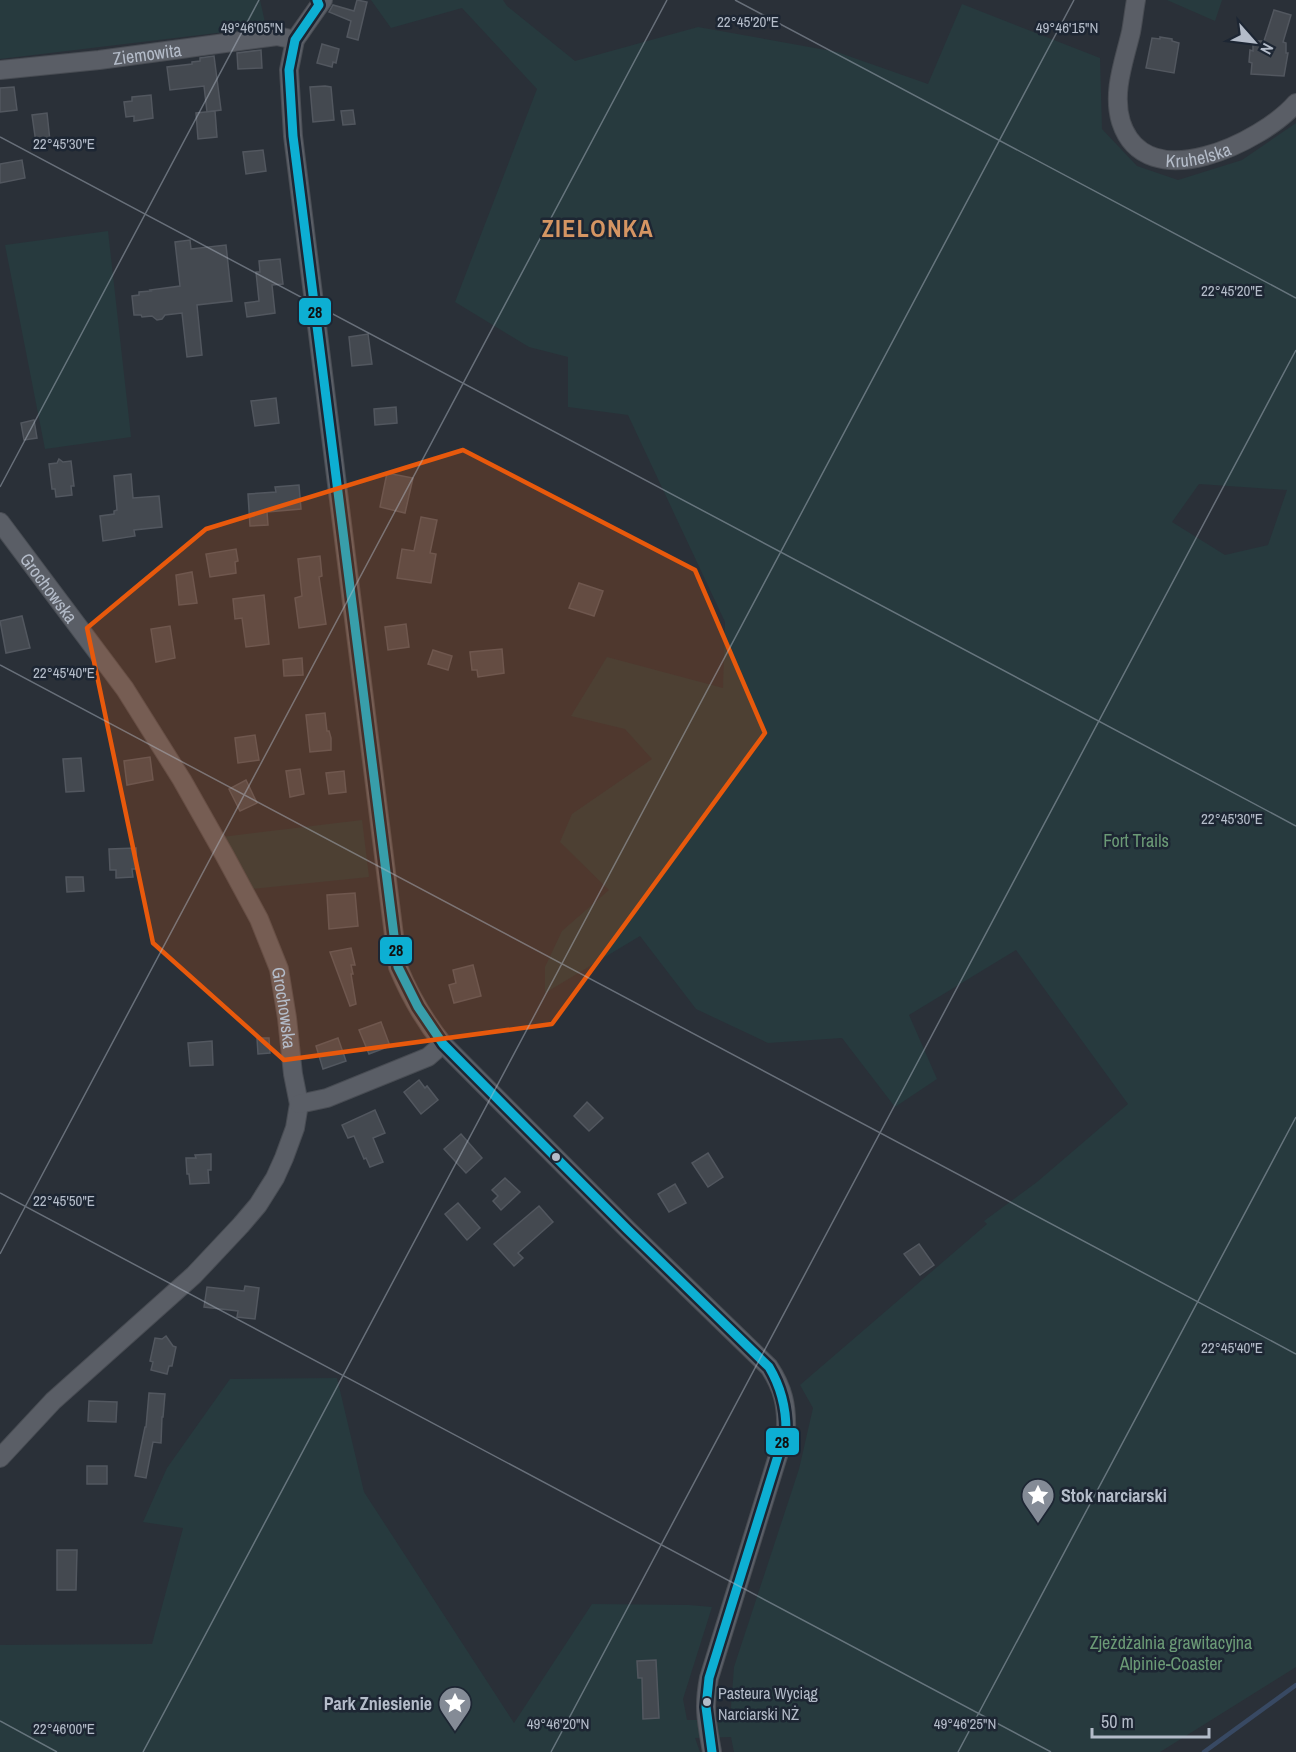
<svg xmlns="http://www.w3.org/2000/svg" width="1296" height="1752" font-family="'Archivo Narrow',sans-serif">
  <style>
    .green { fill: #273a3e; fill-rule: evenodd }
    .lines { fill: none; stroke-linecap: round; stroke-linejoin: round }
    .stream { stroke: #384963; stroke-width: 4.5 }
    .building { fill: #444950; stroke: #52575f; stroke-width: 1.5 }
    .minor-casing { stroke: #484c53; stroke-width: 20 }
    .minor { stroke: #5a5e66; stroke-width: 18 }
    .bus-1-casing { stroke: #1d2633; stroke-width: 14 }
    .bus-1 { stroke: #0dafd3; stroke-width: 9 }
    .marked { fill: #e8590c; fill-opacity: 0.2; stroke: #e8590c; stroke-width: 4.5; stroke-linejoin: round }
    .ticks { fill: none; stroke: #b4bcc9; stroke-width: 1.5; stroke-opacity: 0.45 }
    .bus-dot { fill: #b4bcc9; stroke: #1d2633; stroke-width: 2 }
    .labels { text-anchor: middle; dominant-baseline: central; stroke-width: 5; stroke-linejoin: round; paint-order: stroke }
    .bus-label { font-size: 16px; fill: #b4bcc9; stroke: #1d2633; text-anchor: start }
    .street-label { font-size: 18px; fill: #b4bcc9; stroke: #1d2633 }
    .park-label { font-size: 18px; fill: #6b9a76; stroke: #1d2633 }
    .poi-label { font-size: 18px; font-weight: bold; fill: #b4bcc9; stroke: #1d2633; text-anchor: start }
    .district-label { font-size: 24px; font-weight: bold; letter-spacing: 1.5px; fill: #d59563; stroke: #1d2633 }
    .ticks-label { font-size: 15px; text-anchor: middle; fill: #b4bcc9; stroke: #1d2633; stroke-width: 5; stroke-linejoin: round; paint-order: stroke }
    .line-badge { stroke: #1d2633; stroke-width: 2 }
    .pale-badge-label { font-size: 16px; text-anchor: middle; font-weight: bold; fill: #111 }
  </style>
  <rect width="100%" height="100%" fill="#2a3038"/>
  <g class="green">
    <polygon points="0,0 260,0 266,27 0,59"/>
    <path d="M371,0H503L507,6L575,61L698,27L837,52L928,84L962,4L1100,58L1102,129L1137,166L1178,180L1242,160L1296,123V1667L1160,1752H734L731,1737L695,1738L700,1752H0V1645L152,1644L183,1528L143,1522L167,1468L230,1379L337,1378L364,1492L514,1723L592,1604L689,1605L712,1607L683,1699L687,1720H730L734,1667L799,1469L813,1408L800,1385L987,1224L984,1221L1037,1182L1128,1104L1016,950L909,1015L937,1079L895,1107L842,1038L768,1043L696,1009L640,936L545,993V967L562,931L609,890L560,842L572,814L652,759L625,729L571,716L607,657L723,688L725,622L628,415L568,407V357L529,347L455,302L537,89L462,8L391,28ZM1199,484L1287,490L1268,545L1225,555L1172,522Z"/>
    <polygon points="1167,0 1222,0 1215,21"/>
    <polygon points="108,231 131,437 45,449 5,245"/>
    <polygon points="362,820 369,877 251,889 222,837"/>
  </g>
  <g class="lines">
    <polyline class="stream" points="1204,1752 1296,1685"/>
  </g>
  <g class="building">
    <polygon points="357,0 367,2 358,40 347,37 351,21 329,12 333,5 354,11"/>
    <polygon points="1274,10 1291,15 1283,42 1286,43 1286,53 1288,53 1284,76 1251,74 1252,63 1249,62 1250,50 1253,51 1253,41 1264,41"/>
    <polygon points="1160,37 1172,39 1172,41 1179,43 1174,73 1146,68 1152,38 1160,39"/>
    <polygon points="322,44 339,49 336,63 333,62 332,67 317,63"/>
    <polygon points="261,50 262,68 238,69 237,53"/>
    <polygon points="214,56 221,110 207,112 204,86 170,90 167,67 192,64 192,62 200,61 200,58"/>
    <polygon points="325,86 331,87 334,120 313,122 310,87"/>
    <polygon points="14,87 17,110 0,112 0,88"/>
    <polygon points="151,95 153,118 134,121 134,116 126,117 124,102 132,101 132,97"/>
    <polygon points="353,110 355,124 343,125 341,111"/>
    <polygon points="215,111 217,137 198,139 196,113"/>
    <polygon points="47,113 50,141 36,143 32,115"/>
    <polygon points="263,150 266,171 246,174 243,152"/>
    <polygon points="22,160 25,178 0,183 0,164"/>
    <polygon points="190,240 191,249 226,245 232,301 197,305 202,355 187,357 182,313 165,315 162,319 157,320 152,316 142,317 141,315 134,315 132,296 139,295 139,292 151,291 150,290 180,286 175,242"/>
    <polygon points="280,259 283,284 272,285 275,313 247,317 245,303 259,301 256,272 260,272 259,261"/>
    <polygon points="368,334 372,364 352,366 349,337"/>
    <polygon points="276,398 279,423 255,426 251,401"/>
    <polygon points="396,407 397,423 375,425 374,409"/>
    <polygon points="34,420 37,438 24,440 21,423"/>
    <polygon points="59,459 63,462 71,461 74,486 71,486 72,495 56,497 55,489 52,489 49,464 57,463"/>
    <polygon points="387,473 413,478 405,513 380,507"/>
    <polygon points="131,474 133,498 159,496 162,527 134,530 135,536 103,541 100,516 114,514 114,511 117,510 114,476"/>
    <polygon points="299,485 301,509 267,512 268,525 250,526 248,494 276,492 275,487"/>
    <polygon points="421,517 437,520 430,553 436,554 431,583 397,578 402,549 414,551"/>
    <polygon points="236,549 238,561 235,562 236,573 210,577 206,554"/>
    <polygon points="320,556 322,576 319,577 326,624 299,628 295,598 302,596 298,559"/>
    <polygon points="192,572 197,603 179,605 176,575"/>
    <polygon points="579,583 603,591 594,616 569,608"/>
    <polygon points="264,595 269,644 246,647 242,618 235,619 233,599"/>
    <polygon points="22,616 30,648 6,653 0,621"/>
    <polygon points="406,624 409,647 388,650 385,627"/>
    <polygon points="170,626 175,658 156,662 151,629"/>
    <polygon points="502,649 504,673 478,677 477,670 472,670 470,652"/>
    <polygon points="433,650 452,656 448,670 428,664"/>
    <polygon points="302,658 303,675 284,676 283,660"/>
    <polygon points="325,713 327,731 329,731 331,738 331,750 310,752 306,715"/>
    <polygon points="255,735 259,760 238,763 235,738"/>
    <polygon points="150,757 153,780 127,785 124,761"/>
    <polygon points="81,758 84,791 66,792 63,759"/>
    <polygon points="300,769 304,794 290,797 286,771"/>
    <polygon points="344,771 346,792 329,794 326,773"/>
    <polygon points="246,780 257,803 240,811 229,789"/>
    <polygon points="136,848 137,869 132,869 133,877 116,878 116,870 110,870 109,849"/>
    <polygon points="66,877 83,877 84,891 67,892"/>
    <polygon points="355,893 358,926 329,929 327,895"/>
    <polygon points="351,948 355,965 351,965 353,974 351,974 356,1004 350,1006 330,952"/>
    <polygon points="473,965 481,996 454,1003 449,985 456,983 453,970"/>
    <polygon points="381,1022 390,1046 369,1054 359,1030"/>
    <polygon points="257,1038 269,1038 270,1053 258,1054"/>
    <polygon points="338,1038 346,1061 323,1069 316,1046"/>
    <polygon points="212,1041 213,1065 190,1066 188,1043"/>
    <polygon points="419,1080 425,1088 427,1086 438,1100 421,1114 404,1092"/>
    <polygon points="587,1102 603,1118 589,1131 574,1116"/>
    <polygon points="375,1110 385,1133 373,1138 383,1162 370,1167 366,1158 364,1159 354,1136 348,1138 342,1125"/>
    <polygon points="461,1134 482,1158 466,1173 444,1149"/>
    <polygon points="708,1153 723,1177 708,1187 692,1163"/>
    <polygon points="211,1154 211,1170 208,1170 209,1183 190,1184 189,1174 187,1174 186,1158 196,1158 195,1155"/>
    <polygon points="505,1178 520,1192 501,1210 493,1201 498,1196 492,1190"/>
    <polygon points="675,1184 686,1203 669,1212 658,1194"/>
    <polygon points="458,1203 480,1228 467,1240 445,1214"/>
    <polygon points="539,1206 553,1222 518,1253 523,1258 514,1266 494,1244"/>
    <polygon points="919,1244 934,1265 920,1275 904,1254"/>
    <polygon points="245,1286 259,1288 255,1319 237,1317 238,1311 204,1307 207,1287 244,1291"/>
    <polygon points="166,1336 173,1346 176,1347 172,1366 169,1366 167,1374 151,1370 153,1362 150,1361 155,1338 162,1339"/>
    <polygon points="149,1393 165,1394 163,1417 162,1417 161,1443 153,1442 146,1478 135,1476 145,1427 146,1427"/>
    <polygon points="89,1401 117,1402 116,1422 88,1421"/>
    <rect x="87" y="1466" width="20" height="18"/>
    <polygon points="57,1550 77,1550 76,1590 57,1590"/>
    <polygon points="656,1660 659,1718 643,1719 642,1678 638,1678 637,1661"/>
  </g>
  <g class="lines">
    <defs>
      <g id="minor">
        <path d="M323,0L295,40L289,70L293,136L398,967C410,996 423,1019 443,1044L628,1230L769,1367C783,1388 787,1406 786,1430L709,1678C703,1708 707,1723 712,1752"/>
        <path id="s1" d="M1136,0C1134,11 1133,21 1131,32C1124,62 1112,92 1121,122C1146,199 1262,142 1296,103"/>
        <path id="s2" d="M0,70L99,60L277,36L295,40"/>
        <path id="s3" d="M0,522L125,689L182,780L225,856L259,919L279,969L287,1018L293,1074L299,1104L295,1128L284,1158L275,1178L258,1205L241,1225L194,1275L53,1401L0,1458"/>
        <polyline points="299,1104 327,1098 428,1057 443,1044"/>
      </g>
    </defs>
    <use href="#minor" class="minor-casing"/>
    <use href="#minor" class="minor"/>
    <defs>
      <path id="bus-1" d="M317,0L319,5L295,40L289,70L293,136L398,967L418,1007L443,1044L628,1230L769,1367C781,1387 786,1406 786,1430L709,1678L706,1707L712,1752"/>
    </defs>
    <use href="#bus-1" class="bus-1-casing"/>
    <use href="#bus-1" class="bus-1"/>
  </g>
  <path class="marked" d="M463,450L695,570L765,733L552,1024L284,1060L153,943L87,628L206,529Z"/>
  <path class="ticks" d="M735,0L1296,298M0,137L1296,826M0,487L259,0M0,665L1296,1354M0,1193L1051,1752M0,1254L667,0M0,1721L57,1752M143,1752L1074,0M551,1752L1296,350M958,1752L1296,1117"/>
  <defs>
    <symbol id="sight-pin" viewBox="-11 -11 22 30"><path d="M0 17L-7.5 6A9.5 9.5 0 1 1 7.5 6Z" fill="#848b96" stroke="#1d2633"/><path d="M0-6L1.8-2.2L6-1.7L2.9 1.2L3.7 5.4L0 3.3L-3.7 5.4L-2.9 1.2L-6-1.7L-1.8-2.2Z" fill="#fff"/></symbol>
  </defs>
  <g fill-rule="evenodd">
    <use href="#sight-pin" x="1019" y="1476" width="38" height="52"/>
    <use href="#sight-pin" x="436" y="1684" width="38" height="52"/>
  </g>
  <g class="bus-dot">
    <circle cx="556" cy="1157" r="5"/>
    <circle cx="707" cy="1702" r="5"/>
  </g>
  <g class="labels">
    <g class="bus-label">
      <text x="718" y="1693">Pasteura Wyciąg<tspan x="718" dy="21">Narciarski NŻ</tspan></text>
    </g>
    <g class="street-label">
      <text stroke="none"><textPath href="#s2" startOffset="148">Ziemowita</textPath></text>
      <text stroke="none"><textPath href="#s1" startOffset="219">Kruhelska</textPath></text>
      <text stroke="none"><textPath href="#s3" startOffset="82">Grochowska</textPath></text>
      <text stroke="none"><textPath href="#s3" startOffset="568">Grochowska</textPath></text>
    </g>
    <g class="park-label">
      <text x="1136" y="840">Fort Trails</text>
      <text x="1171" y="1642">Zjeżdżalnia grawitacyjna<tspan x="1171" dy="21">Alpinie-Coaster</tspan></text>
    </g>
    <g class="poi-label">
      <text x="1061" y="1495">Stok narciarski</text>
      <text x="432" y="1703" text-anchor="end">Park Zniesienie</text>
    </g>
    <g class="district-label">
      <text x="598" y="228">ZIELONKA</text>
    </g>
  </g>
  <g class="ticks-label">
    <text x="748" y="27">22°45'20"E</text>
    <text x="252" y="33">49°46'05"N</text>
    <text x="1067" y="33">49°46'15"N</text>
    <text x="64" y="149">22°45'30"E</text>
    <text x="1232" y="296">22°45'20"E</text>
    <text x="64" y="678">22°45'40"E</text>
    <text x="1232" y="824">22°45'30"E</text>
    <text x="64" y="1206">22°45'50"E</text>
    <text x="1232" y="1353">22°45'40"E</text>
    <text x="558" y="1729">49°46'20"N</text>
    <text x="965" y="1729">49°46'25"N</text>
    <text x="64" y="1734">22°46'00"E</text>
  </g>
  <g class="line-badge">
    <rect x="298" y="297" width="34" height="29" rx="6" fill="#0dafd3"/>
    <rect x="379" y="936" width="34" height="29" rx="6" fill="#0dafd3"/>
    <rect x="765" y="1427" width="35" height="29" rx="6" fill="#0dafd3"/>
  </g>
  <g class="pale-badge-label">
    <text x="315" y="318">28</text>
    <text x="396" y="956">28</text>
    <text x="782" y="1448">28</text>
  </g>
  <g transform="translate(1254 42) rotate(118)" stroke="#1d2633" stroke-width="4.5" paint-order="stroke">
  <path d="M0-4.5L10 22L0 15L-10 22Z" fill="#b4bcc9"/>
  <text y="-9" font-size="16" font-weight="bold" text-anchor="middle" fill="#b4bcc9">N</text>
  </g>
  <path d="M1092 1728v9h117v-9" fill="none" stroke="#b4bcc9" stroke-width="3"/>
  <text x="1101" y="1728" font-size="18" fill="#b4bcc9" stroke="#1d2633" stroke-width="4.5" paint-order="stroke">50 m</text>
</svg>
